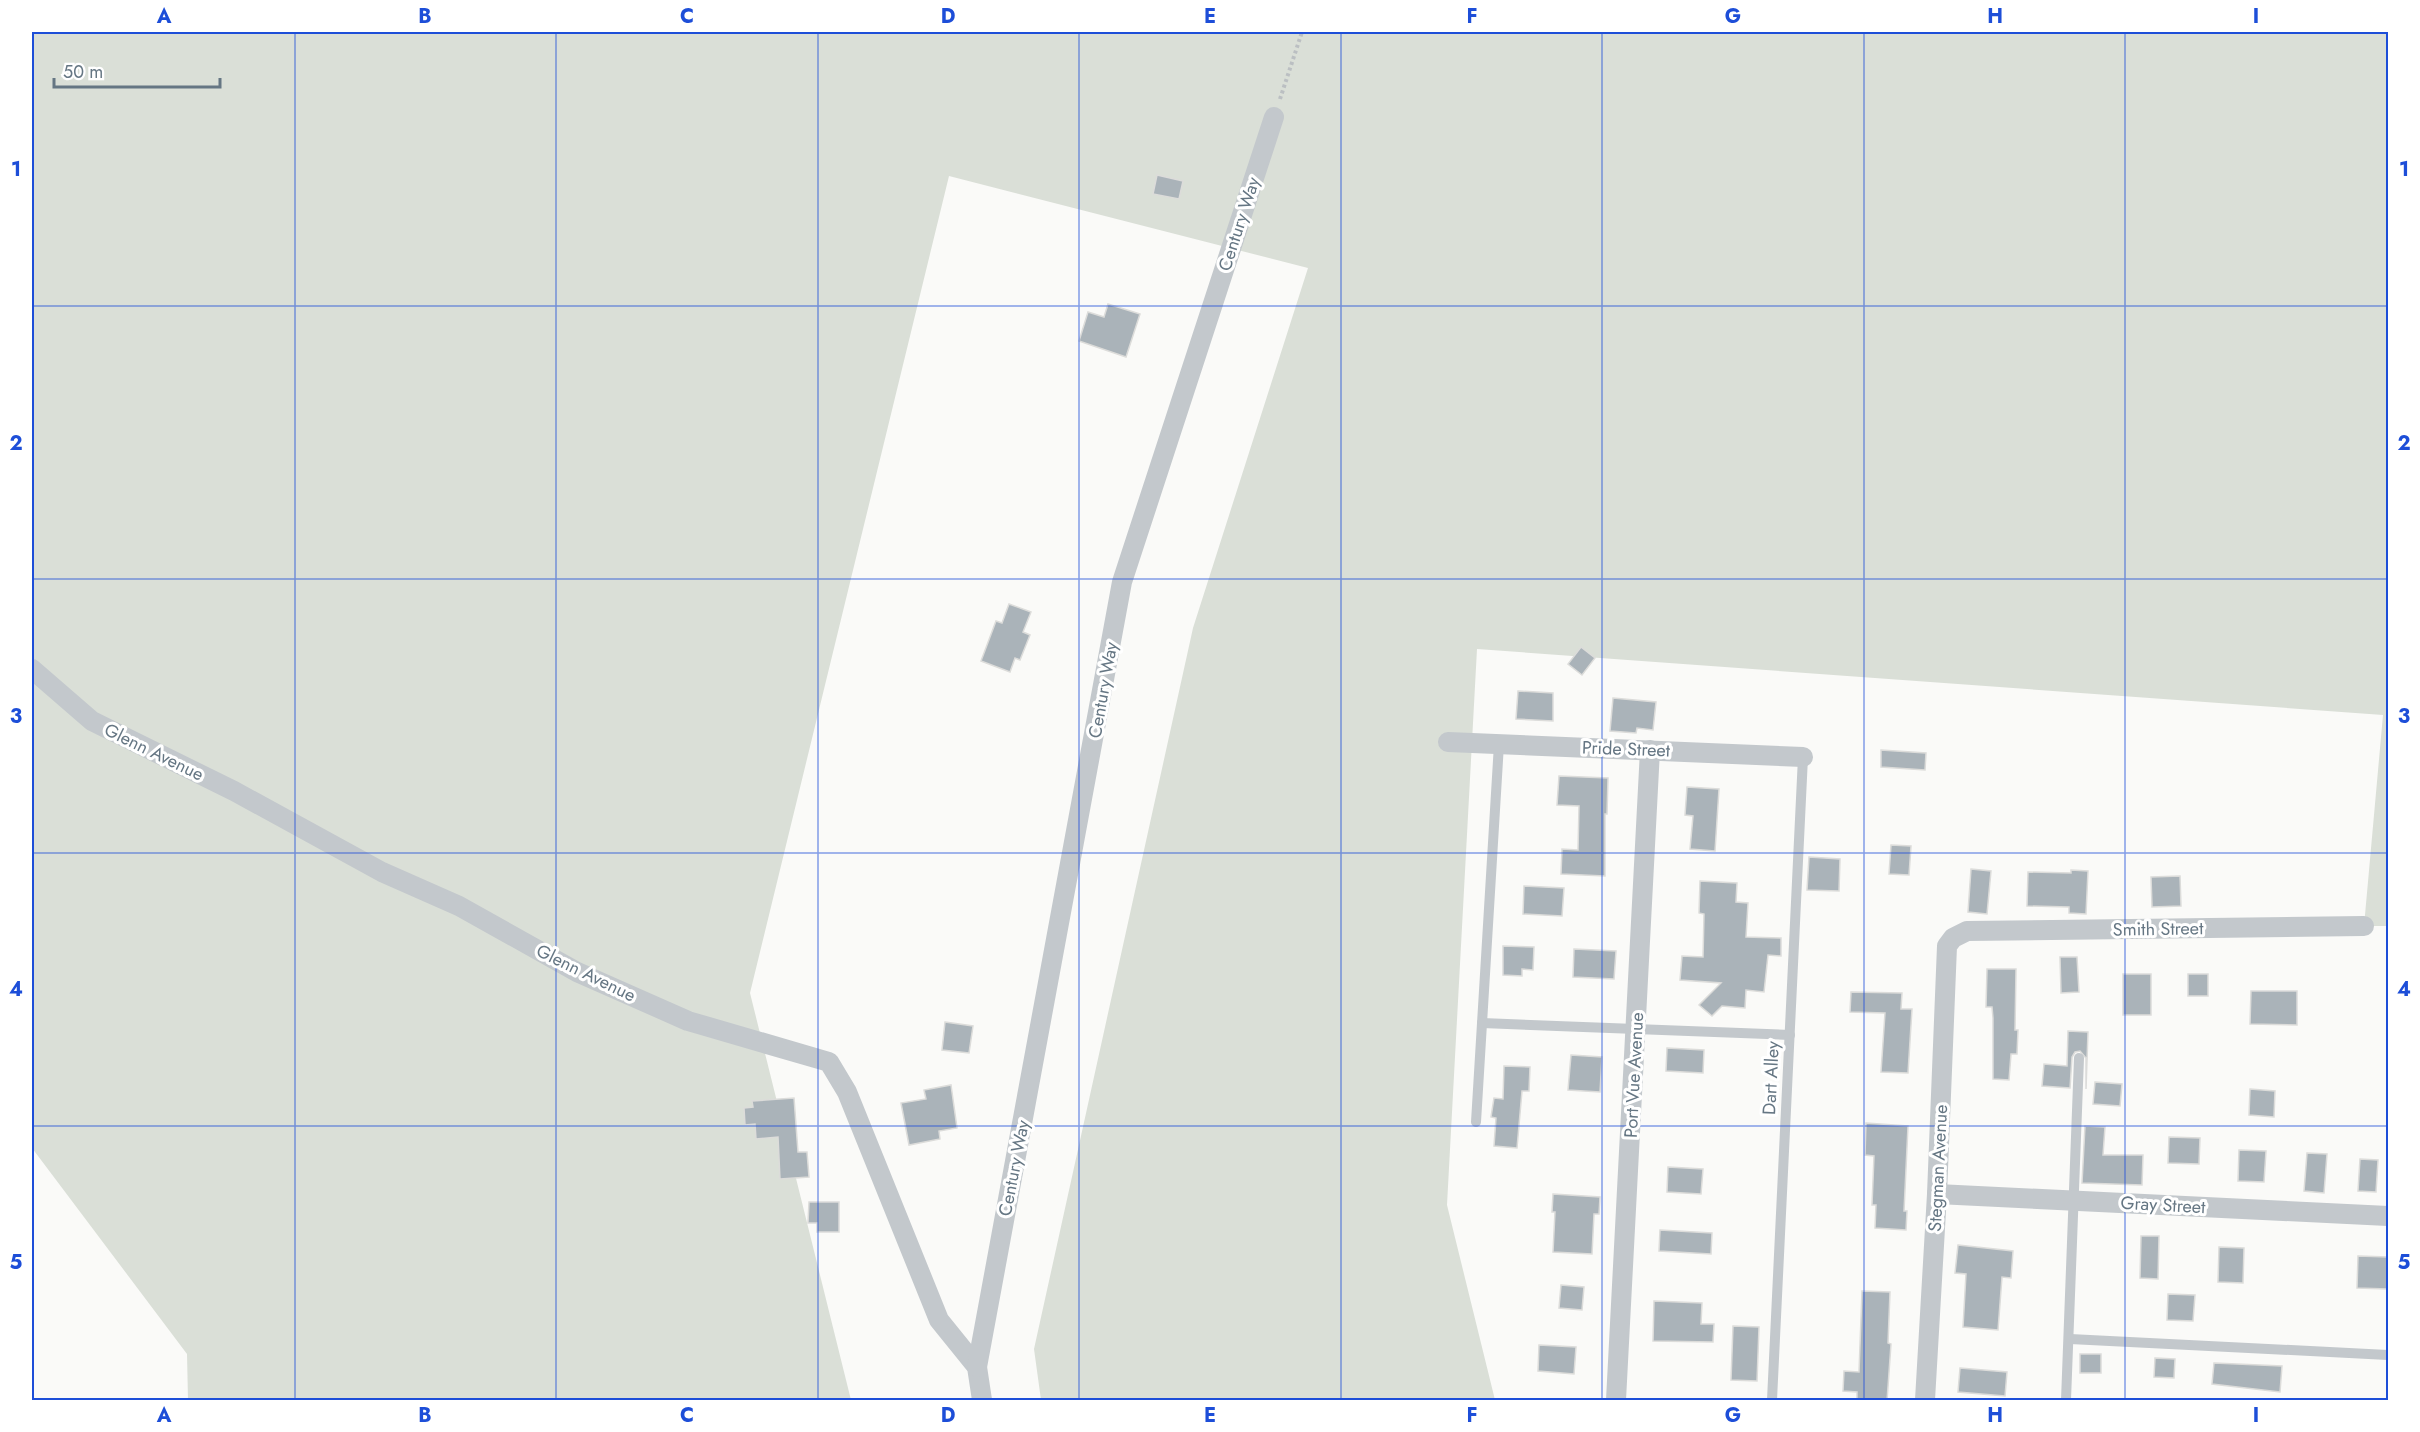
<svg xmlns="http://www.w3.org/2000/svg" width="2420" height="1432" font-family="Jost,sans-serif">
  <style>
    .green { fill: #dadfd7 }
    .building { fill: #aab3b9; stroke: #dcdcda; stroke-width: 1.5 }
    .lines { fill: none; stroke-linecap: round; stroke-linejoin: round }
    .path { stroke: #bbbfc2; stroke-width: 4; stroke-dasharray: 3 3; stroke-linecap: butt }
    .lane { stroke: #c3c8cc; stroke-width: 10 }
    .street { stroke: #c3c8cc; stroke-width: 20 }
    .grid { fill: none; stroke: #1d4ed8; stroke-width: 1.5; stroke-opacity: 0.55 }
    .labels { text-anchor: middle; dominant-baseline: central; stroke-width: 6; stroke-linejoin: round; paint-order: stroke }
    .street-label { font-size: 18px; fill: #657683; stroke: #fff }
    .neatline { fill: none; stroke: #1d4ed8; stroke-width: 2 }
    .grid-label { font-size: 20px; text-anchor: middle; font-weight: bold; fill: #1d4ed8 }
  </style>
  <rect width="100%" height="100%" fill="#fafaf8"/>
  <polygon class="green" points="32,32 2388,32 2388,926 2364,926 2383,715 1477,649 1447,1205 1495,1400 1041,1400 1034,1349 1193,628 1308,268 949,176 750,993 851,1400 188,1400 187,1354 32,1148"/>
  <g class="building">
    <polygon points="1157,175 1183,181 1179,199 1153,194"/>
    <polygon points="1108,304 1140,314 1126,357 1079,341 1088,312 1104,317"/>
    <polygon points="1009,604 1031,612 1023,632 1030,635 1020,660 1015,658 1010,672 981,661 996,621 1002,623"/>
    <polygon points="1581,647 1595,658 1582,675 1568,664"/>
    <polygon points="1518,691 1553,693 1553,721 1516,719"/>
    <polygon points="1613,698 1656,702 1653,730 1637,728 1636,733 1610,731"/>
    <polygon points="1881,750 1926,753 1925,770 1881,767"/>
    <polygon points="1559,776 1608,778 1607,814 1605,814 1605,876 1561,874 1562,849 1578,850 1579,806 1557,805"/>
    <polygon points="1687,787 1719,789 1715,851 1690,849 1693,816 1685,815"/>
    <polygon points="1891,845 1911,846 1909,875 1889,874"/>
    <polygon points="1809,857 1840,859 1839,891 1807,890"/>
    <polygon points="1971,869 1991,871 1987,914 1968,912"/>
    <polygon points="2071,870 2088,871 2086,914 2069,913 2069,907 2027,906 2028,872 2071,873"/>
    <polygon points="2180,876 2181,906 2152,907 2151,877"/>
    <polygon points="1700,881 1737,883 1736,902 1748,903 1746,937 1781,938 1781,956 1768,955 1764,992 1746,990 1745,1008 1722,1006 1712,1016 1699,1005 1721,983 1680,980 1682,956 1703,957 1704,914 1699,913"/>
    <polygon points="1524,886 1564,888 1562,916 1523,914"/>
    <polygon points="1503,946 1534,947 1533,970 1522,969 1522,976 1503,975"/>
    <polygon points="1574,949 1616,951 1614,979 1573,977"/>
    <polygon points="2060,957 2077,957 2079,992 2061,993"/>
    <polygon points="1987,969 2016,969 2015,1030 2018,1030 2017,1054 2011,1054 2009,1080 1993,1079 1993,1018 1992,1007 1986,1007"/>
    <rect x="2123" y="974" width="28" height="41"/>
    <rect x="2188" y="974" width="20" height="22"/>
    <polygon points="2251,991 2297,991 2297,1025 2250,1024"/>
    <polygon points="1851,992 1902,993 1901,1009 1912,1009 1908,1073 1881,1072 1885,1013 1850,1012"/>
    <polygon points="945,1022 973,1026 969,1053 942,1050"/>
    <polygon points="2068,1031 2088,1032 2086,1089 2086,1058 2080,1051 2075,1052 2072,1057 2070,1088 2042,1086 2044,1064 2067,1066"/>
    <polygon points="1667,1048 1704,1050 1703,1073 1666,1071"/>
    <polygon points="1571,1055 1602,1057 1600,1092 1568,1090"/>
    <polygon points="1504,1066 1530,1067 1529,1091 1522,1091 1517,1148 1494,1146 1496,1118 1491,1117 1494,1098 1503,1099"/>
    <polygon points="2095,1082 2122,1084 2120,1106 2093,1104"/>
    <polygon points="951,1085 957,1128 939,1131 940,1139 909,1145 901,1103 926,1099 924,1090"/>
    <polygon points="2250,1089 2275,1091 2274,1117 2249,1115"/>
    <polygon points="794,1098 798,1152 807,1152 809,1177 780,1179 778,1137 756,1139 755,1124 745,1125 744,1108 753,1107 752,1101"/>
    <polygon points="1866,1123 1908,1126 1904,1211 1907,1211 1906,1230 1875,1228 1876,1205 1872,1205 1874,1156 1865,1155"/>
    <polygon points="2085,1126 2105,1127 2103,1155 2143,1155 2142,1185 2082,1183"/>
    <polygon points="2169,1137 2200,1138 2199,1164 2168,1163"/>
    <polygon points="2239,1150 2266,1151 2264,1182 2238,1181"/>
    <polygon points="2307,1153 2327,1154 2324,1193 2304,1191"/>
    <polygon points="2360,1159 2378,1160 2376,1192 2358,1191"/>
    <polygon points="1668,1167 1703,1169 1701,1194 1667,1192"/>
    <polygon points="1553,1194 1600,1197 1599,1214 1594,1214 1592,1254 1553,1252 1555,1212 1552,1212"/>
    <polygon points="809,1202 839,1202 839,1232 817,1232 817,1223 808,1223"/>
    <polygon points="1660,1230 1712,1233 1711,1254 1659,1251"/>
    <polygon points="2141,1236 2159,1236 2158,1279 2140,1278"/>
    <polygon points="1958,1245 2013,1251 2011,1278 2002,1277 1998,1330 1963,1327 1966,1274 1955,1273"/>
    <polygon points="2219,1247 2244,1248 2243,1283 2218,1282"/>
    <polygon points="2358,1256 2388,1257 2388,1289 2357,1288"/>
    <polygon points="1561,1285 1584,1287 1582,1310 1559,1308"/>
    <polygon points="1862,1291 1890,1292 1888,1343 1891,1344 1887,1401 1857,1401 1857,1392 1843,1391 1844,1371 1859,1372"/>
    <polygon points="2168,1294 2195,1295 2193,1321 2167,1320"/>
    <polygon points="1654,1301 1702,1303 1701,1324 1714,1324 1713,1342 1653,1341"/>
    <polygon points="1733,1326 1759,1327 1757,1381 1731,1380"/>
    <polygon points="1539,1345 1576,1347 1574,1374 1538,1371"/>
    <rect x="2080" y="1354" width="21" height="19"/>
    <polygon points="2155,1358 2175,1359 2174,1378 2154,1377"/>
    <polygon points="2214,1363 2282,1366 2280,1392 2212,1384"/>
    <polygon points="1960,1368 2007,1372 2005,1396 1958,1392"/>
  </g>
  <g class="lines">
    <polyline class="path" points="1280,99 1302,32"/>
    <g class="lane">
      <polyline points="1482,1023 1790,1035"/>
      <polyline points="1476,1122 1499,744"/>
      <polyline points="2070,1339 2388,1355"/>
      <polyline points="1772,1400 1803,757"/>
      <polyline points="2066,1400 2079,1058"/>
    </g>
    <g class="street">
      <polyline points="32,669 92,721 234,791 382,872 459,906 577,972 688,1021 829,1062 847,1092 939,1320 977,1367 982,1400"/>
      <polyline points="1448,742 1803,757"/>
      <polyline points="1937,1194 2388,1216"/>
      <polyline points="977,1367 1122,582 1274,117"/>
      <polyline points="1616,1400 1650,750"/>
      <polyline points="1925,1400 1937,1194 1947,946 1953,938 1967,931 2364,926"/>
    </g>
  </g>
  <path class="grid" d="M295,32V1400M556,32V1400M818,32V1400M1079,32V1400M1341,32V1400M1602,32V1400M1864,32V1400M2125,32V1400M32,306H2388M32,579H2388M32,853H2388M32,1126H2388"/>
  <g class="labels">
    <g class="street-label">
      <text transform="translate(1239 224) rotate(-72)">Century Way</text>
      <text transform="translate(1103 690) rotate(-80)">Century Way</text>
      <text transform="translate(1626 749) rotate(2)">Pride Street</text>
      <text transform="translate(154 752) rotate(26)">Glenn Avenue</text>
      <text transform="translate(2158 929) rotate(-1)">Smith Street</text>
      <text transform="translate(586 973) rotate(26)">Glenn Avenue</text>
      <text transform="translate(1634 1075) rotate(-87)">Port Vue Avenue</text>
      <text transform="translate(1771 1078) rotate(-87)">Dart Alley</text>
      <text transform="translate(1014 1168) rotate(-79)">Century Way</text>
      <text transform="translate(1938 1168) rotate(-87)">Stegman Avenue</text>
      <text transform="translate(2163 1205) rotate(3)">Gray Street</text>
    </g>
  </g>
  <rect width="2420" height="1432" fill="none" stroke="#ffffff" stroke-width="66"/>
  <path d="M54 78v9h166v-9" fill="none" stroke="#657683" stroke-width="3"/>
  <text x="63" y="78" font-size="18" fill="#657683" stroke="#ffffff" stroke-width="4.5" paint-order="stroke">50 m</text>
  <rect x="33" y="33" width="2354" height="1366" class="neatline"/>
  <g class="grid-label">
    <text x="164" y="23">A</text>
    <text x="425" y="23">B</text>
    <text x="687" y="23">C</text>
    <text x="948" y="23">D</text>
    <text x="1210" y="23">E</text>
    <text x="1472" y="23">F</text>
    <text x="1733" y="23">G</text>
    <text x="1995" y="23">H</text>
    <text x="2256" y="23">I</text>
    <text x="16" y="176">1</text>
    <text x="2404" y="176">1</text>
    <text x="16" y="450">2</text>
    <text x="2404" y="450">2</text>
    <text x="16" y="723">3</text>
    <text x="2404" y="723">3</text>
    <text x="16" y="996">4</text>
    <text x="2404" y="996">4</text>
    <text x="16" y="1269">5</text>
    <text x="2404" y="1269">5</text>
    <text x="164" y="1422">A</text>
    <text x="425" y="1422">B</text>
    <text x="687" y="1422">C</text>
    <text x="948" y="1422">D</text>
    <text x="1210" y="1422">E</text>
    <text x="1472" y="1422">F</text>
    <text x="1733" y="1422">G</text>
    <text x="1995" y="1422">H</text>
    <text x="2256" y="1422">I</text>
  </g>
</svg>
